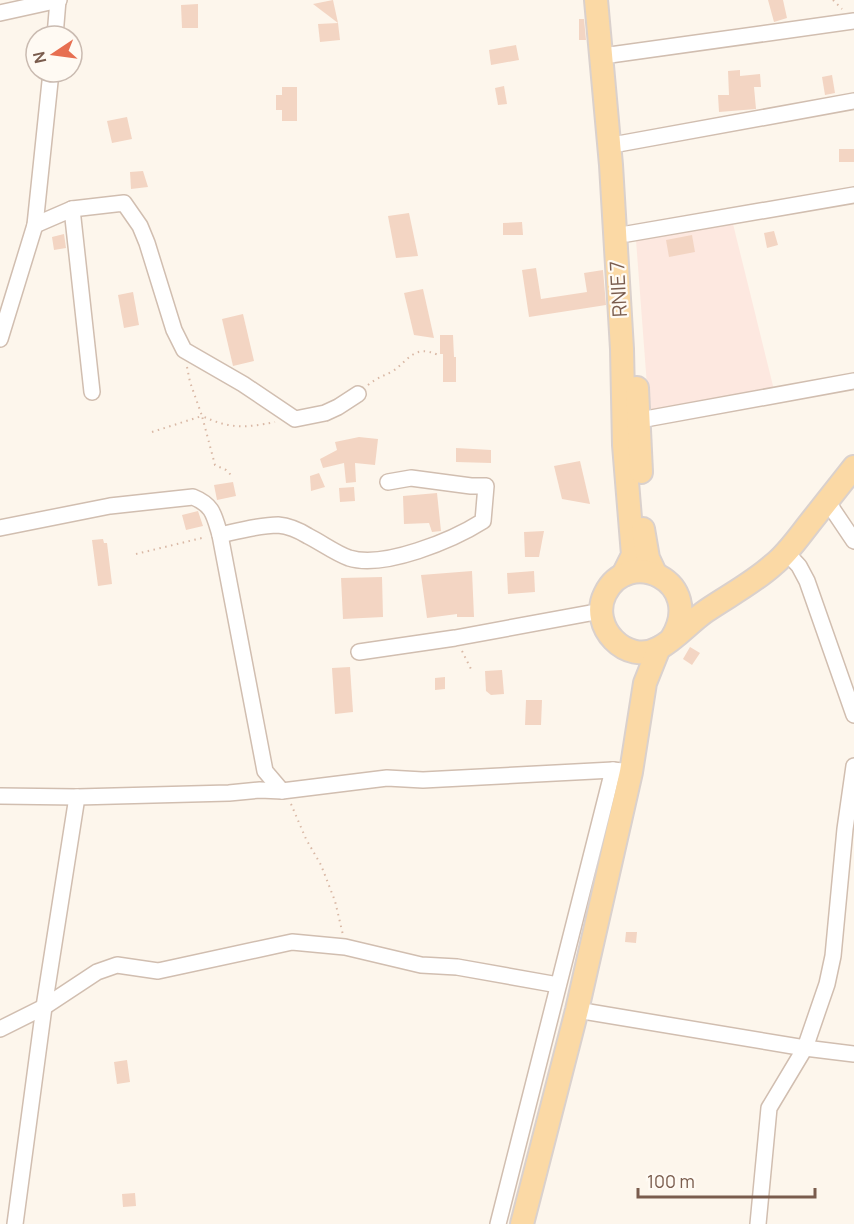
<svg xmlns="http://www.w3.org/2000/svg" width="854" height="1224" font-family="Manrope,sans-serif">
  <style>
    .commercial { fill: #fde8e0 }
    .building { fill: #f3d5c3 }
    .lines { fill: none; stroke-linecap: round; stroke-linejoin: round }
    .minor-casing { stroke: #d1beb0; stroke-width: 18 }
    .primary-casing { stroke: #dad1cd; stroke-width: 26 }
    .path { stroke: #d9b8a5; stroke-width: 2; stroke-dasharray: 1.5 4.5; stroke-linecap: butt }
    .minor { stroke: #fff; stroke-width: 15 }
    .primary { stroke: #fbd9a5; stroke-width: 22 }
    .labels { text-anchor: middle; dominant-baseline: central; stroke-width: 4.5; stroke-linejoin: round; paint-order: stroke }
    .street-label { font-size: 20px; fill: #7a5c4d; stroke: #fffaf3 }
  </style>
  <rect width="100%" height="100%" fill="#fdf6ec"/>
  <polygon class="commercial" points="733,224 774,390 649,412 636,240"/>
  <g class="building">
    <polygon points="333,0 338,23 313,4"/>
    <polygon points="768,0 783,0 787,18 774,22"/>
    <polygon points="198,4 198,28 182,28 181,5"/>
    <polygon points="579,19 584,19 586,40 579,40"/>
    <polygon points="338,23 340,40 320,42 318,24"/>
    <polygon points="516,45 519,60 491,65 489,50"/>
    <polygon points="740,70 740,76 760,74 761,87 754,87 756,109 719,112 718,95 729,95 728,71"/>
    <polygon points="832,75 835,93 825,95 822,77"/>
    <polygon points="504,86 507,104 498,105 495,88"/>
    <polygon points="282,87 297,87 297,121 282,121 282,110 276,110 276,95 282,95"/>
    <polygon points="127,117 132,139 112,143 107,121"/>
    <rect x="839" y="149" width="15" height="13"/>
    <polygon points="143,171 148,187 131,189 130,172"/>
    <polygon points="409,213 418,256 396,258 388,216"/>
    <polygon points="522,222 523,235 503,235 503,223"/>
    <polygon points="774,231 778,245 767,248 764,233"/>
    <polygon points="64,234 66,248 54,250 52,237"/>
    <polygon points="692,235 695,252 669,257 666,240"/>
    <polygon points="536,268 541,299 587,292 584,273 603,270 606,305 529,317 522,270"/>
    <polygon points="423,289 434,338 414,335 404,293"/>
    <polygon points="133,292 139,325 124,328 118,295"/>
    <polygon points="243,314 254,361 233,366 222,319"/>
    <polygon points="440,335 453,335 454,357 456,357 456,382 443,382 443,354 440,354"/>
    <polygon points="359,437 378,439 375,465 355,463 356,482 346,483 344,463 323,468 320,459 337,450 335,442"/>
    <polygon points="456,448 491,450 491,463 456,462"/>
    <polygon points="580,461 590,504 562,499 554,466"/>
    <polygon points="319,473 325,487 311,491 310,476"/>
    <polygon points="233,482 236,496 217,500 214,485"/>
    <polygon points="354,487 355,501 340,502 339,488"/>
    <polygon points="437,493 441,531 432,532 429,523 404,524 403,496"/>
    <polygon points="198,511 203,526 186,530 182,515"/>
    <polygon points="544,531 539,557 525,557 524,532"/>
    <polygon points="103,539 104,543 107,543 112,584 98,586 92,540"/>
    <polygon points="472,571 474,617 457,617 457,614 427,618 421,575"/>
    <polygon points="534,571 535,592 508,594 507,573"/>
    <polygon points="382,577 383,617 343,619 341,578"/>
    <polygon points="690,647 700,653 692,665 683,659"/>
    <polygon points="350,667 353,712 335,714 332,668"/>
    <polygon points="502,670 504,694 491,695 486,691 485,671"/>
    <polygon points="445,677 445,689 435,690 435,678"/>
    <polygon points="526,700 542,700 541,725 525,725"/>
    <polygon points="626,932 637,932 636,943 625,942"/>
    <polygon points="127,1060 130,1082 117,1084 114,1062"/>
    <polygon points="135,1193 136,1206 123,1207 122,1194"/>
  </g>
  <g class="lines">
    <defs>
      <g id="minor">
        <polyline points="0,13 59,0"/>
        <polyline points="55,36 58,0"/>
        <polyline points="610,55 854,21"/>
        <polyline points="618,144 854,101"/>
        <polyline points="72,209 92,392"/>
        <polyline points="35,225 72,209 124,203 140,226 147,243 174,330 184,350 243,384 295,419 325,413 338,407 358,394"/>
        <polyline points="627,234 854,195"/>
        <polyline points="0,339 35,225 51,72"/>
        <polyline points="640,420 854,381"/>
        <polyline points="827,501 854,541"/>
        <path d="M0,528L110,506L193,497C213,505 214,515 220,535L265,771L282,791"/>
        <path d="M220,535C238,531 260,525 278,525C289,526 300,531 308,536C322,543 335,553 349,558C384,569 453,540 483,521L486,486H471L411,478L388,482"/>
        <polyline points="787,553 799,566 807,581 854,715"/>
        <polyline points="359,652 455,638 601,611"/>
        <polyline points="0,796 77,797 229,793 260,790 282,791 387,778 423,780 613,770 631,772"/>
        <polyline points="577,1010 805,1048 854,1054"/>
        <polyline points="0,1029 44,1007 97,972 117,965 158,971 292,942 345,947 421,965 457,967 558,985"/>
        <polyline points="15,1224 44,1007 77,797"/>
        <polyline points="498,1224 613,770"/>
        <polyline points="758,1224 769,1108 805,1048 827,984 833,956 845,829 854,766"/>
      </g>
      <g id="primary">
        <polyline points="596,0 611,165 622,349 624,445 633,555 623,575"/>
        <polyline points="637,388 641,472"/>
        <polyline points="643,529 648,558 655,573"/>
        <path d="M672,638C706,581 628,546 605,594C589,626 626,666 659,648C676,639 690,622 706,611C728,596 753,583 773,565C787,554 798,538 809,524C824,505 839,486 854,467"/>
        <polyline points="522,1224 577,1010 631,772 645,683 659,648"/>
      </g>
    </defs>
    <use href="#minor" class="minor-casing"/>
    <use href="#primary" class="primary-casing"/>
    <g class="path">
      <polyline points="833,0 842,9"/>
      <path d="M187,367L190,382L202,416C230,429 245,428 275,422"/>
      <path d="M368,385C376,378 384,376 393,371C409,360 414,344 438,355"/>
      <polyline points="152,432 202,416 215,465 226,470 231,475"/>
      <polyline points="136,554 206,537"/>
      <polyline points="462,651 471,669"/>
      <polyline points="291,804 306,839 321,865 335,901 343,935"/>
    </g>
    <use href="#minor" class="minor"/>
    <use href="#primary" class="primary"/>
  </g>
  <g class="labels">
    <g class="street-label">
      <text transform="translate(618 289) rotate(-93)">RNIE 7</text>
    </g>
  </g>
  <g transform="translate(54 54) rotate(257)"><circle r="28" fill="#fffaf3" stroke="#cabbb1" stroke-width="1.5"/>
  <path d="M0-4.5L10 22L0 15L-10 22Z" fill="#e76f51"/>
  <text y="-9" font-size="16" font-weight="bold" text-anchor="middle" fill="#7a5c4d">N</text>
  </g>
  <path d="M638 1188v9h177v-9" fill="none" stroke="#7a5c4d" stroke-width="3"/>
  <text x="647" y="1188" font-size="18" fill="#7a5c4d" stroke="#fffaf3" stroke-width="4.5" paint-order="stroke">100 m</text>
</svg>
